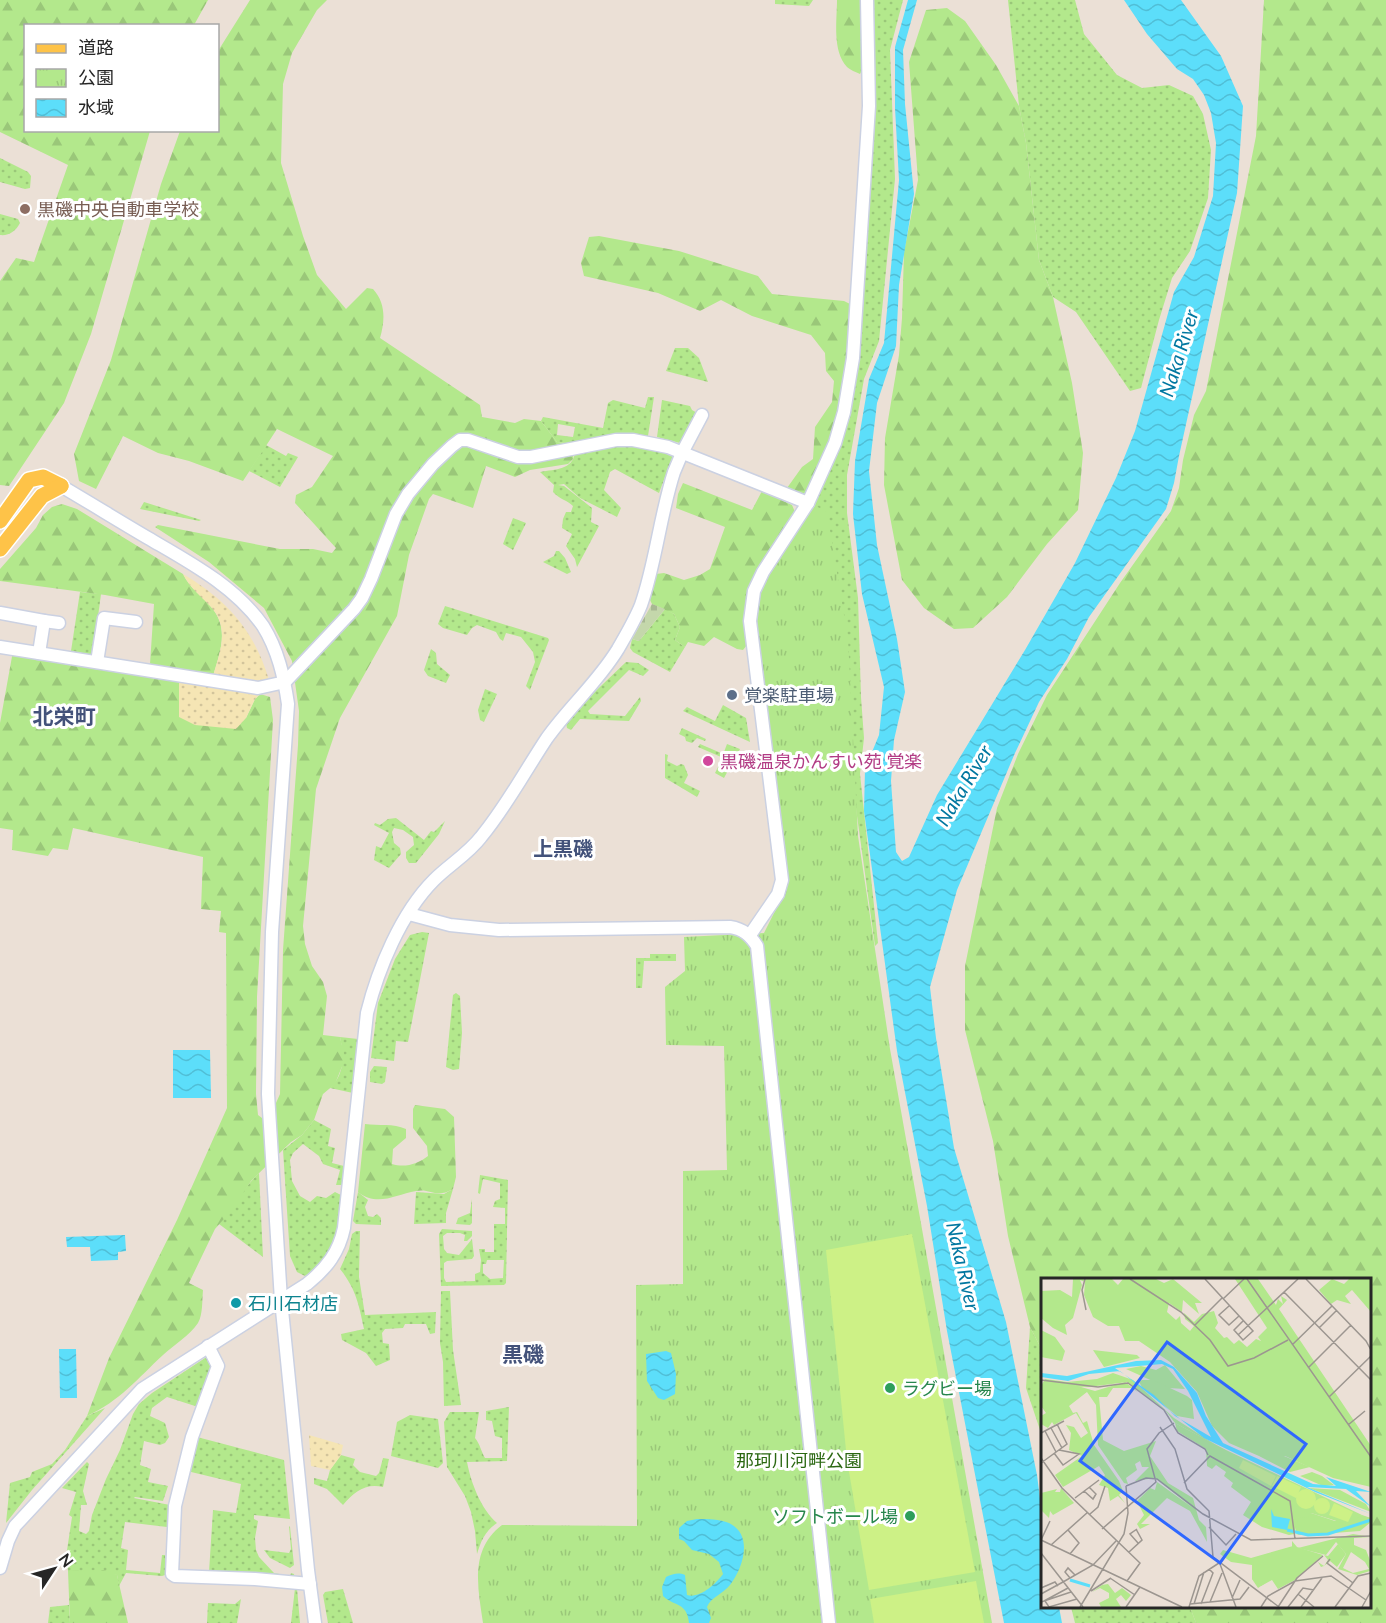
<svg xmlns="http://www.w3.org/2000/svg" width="1386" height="1623" font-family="Lato,'Noto Sans JP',sans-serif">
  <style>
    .grass { fill: url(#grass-dots); fill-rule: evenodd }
    .forest { fill: url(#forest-firs) }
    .sand { fill: url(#sand-dots) }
    .cemetery { fill: url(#cemetery-stones) }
    .park { fill: url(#park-tufts) }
    .pitch { fill: #cdf186 }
    .water { fill: url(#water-waves) }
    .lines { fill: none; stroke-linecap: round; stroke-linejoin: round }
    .minor-casing { stroke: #cbd1e2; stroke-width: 15 }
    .major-casing { stroke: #fff; stroke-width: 18 }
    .minor { stroke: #fff; stroke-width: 12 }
    .major { stroke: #fec348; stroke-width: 15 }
    .education-dot { fill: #8d6e63; stroke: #fff; stroke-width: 2 }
    .service-dot { fill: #5c6f8a; stroke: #fff; stroke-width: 2 }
    .hotel-dot { fill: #d1479c; stroke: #fff; stroke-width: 2 }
    .culture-dot { fill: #0f9aa8; stroke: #fff; stroke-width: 2 }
    .leisure-dot { fill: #2e9e5b; stroke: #fff; stroke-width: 2 }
    .labels { text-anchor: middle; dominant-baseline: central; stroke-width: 6; stroke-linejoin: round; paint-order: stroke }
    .education-label { font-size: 18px; fill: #785e54; stroke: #fff; text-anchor: start }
    .service-label { font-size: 18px; fill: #4e5e75; stroke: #fff; text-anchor: start }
    .hotel-label { font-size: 18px; fill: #b23c85; stroke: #fff; text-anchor: start }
    .culture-label { font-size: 18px; fill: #0d838f; stroke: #fff; text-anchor: start }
    .leisure-label { font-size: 18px; fill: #27864d; stroke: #fff; text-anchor: start }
    .park-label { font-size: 18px; fill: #2b6812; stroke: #fff }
    .water-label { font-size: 20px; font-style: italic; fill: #0177a0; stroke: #fff }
    .neighbourhood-label { font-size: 20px; font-weight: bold; fill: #43527a; stroke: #fff }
    .quarter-label { font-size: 21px; font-weight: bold; fill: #43527a; stroke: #fff }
    .inset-river { fill: none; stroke: #5cdefa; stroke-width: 3 }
    .inset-road { fill: none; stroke: #9c9690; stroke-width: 1.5 }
    .view { fill: #2f68ff; fill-opacity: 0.15; stroke: #2f68ff; stroke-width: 3 }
    .inset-edge { fill: none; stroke: #262626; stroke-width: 3 }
  </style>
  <defs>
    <pattern id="grass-dots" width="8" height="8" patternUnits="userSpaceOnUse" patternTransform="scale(1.5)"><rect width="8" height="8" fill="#b3e88c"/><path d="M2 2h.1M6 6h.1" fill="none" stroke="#9ac779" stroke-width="1.8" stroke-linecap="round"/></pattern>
    <pattern id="forest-firs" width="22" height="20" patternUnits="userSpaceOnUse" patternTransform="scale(1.5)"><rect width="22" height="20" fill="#b3e88c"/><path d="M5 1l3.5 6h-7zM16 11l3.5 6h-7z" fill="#9ac779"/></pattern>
    <pattern id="sand-dots" width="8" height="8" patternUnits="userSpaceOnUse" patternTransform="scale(1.5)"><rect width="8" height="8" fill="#f5e5b4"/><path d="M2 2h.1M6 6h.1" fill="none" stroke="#d2c49b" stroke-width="1.8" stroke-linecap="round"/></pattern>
    <pattern id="cemetery-stones" width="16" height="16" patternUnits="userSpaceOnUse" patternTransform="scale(1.5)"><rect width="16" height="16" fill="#c4d7ab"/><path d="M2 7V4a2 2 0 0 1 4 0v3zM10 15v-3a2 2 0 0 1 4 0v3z" fill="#a8b893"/></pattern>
    <pattern id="park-tufts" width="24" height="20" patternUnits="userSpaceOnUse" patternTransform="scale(1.5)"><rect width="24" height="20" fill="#b3e88c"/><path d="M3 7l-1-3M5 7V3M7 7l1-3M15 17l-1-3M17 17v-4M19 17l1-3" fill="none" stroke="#9ac779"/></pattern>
    <pattern id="water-waves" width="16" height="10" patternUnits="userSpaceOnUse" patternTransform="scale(1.5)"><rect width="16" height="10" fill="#5cdefa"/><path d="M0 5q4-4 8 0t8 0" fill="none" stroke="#50bed6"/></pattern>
  </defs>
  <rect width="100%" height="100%" fill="#ebe0d6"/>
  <g class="grass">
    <polygon points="775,0 813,0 809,6 775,4"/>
    <polygon points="872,0 903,0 890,50 895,179 879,341 864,379 847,475 847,513 858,598 861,697 864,738 860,774 878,943 875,946 814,505 848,414 862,294 874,126"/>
    <polygon points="1008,0 1075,0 1084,34 1117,75 1142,88 1169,85 1193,96 1203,114 1211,150 1208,198 1190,251 1172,278 1159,320 1141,388 1130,391 1076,312 1053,297 1039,260 1026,143 1019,106"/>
    <polygon points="0,158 28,172 31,176 30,188 25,189 0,182"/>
    <path d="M0,214L18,219L20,223C16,231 9,236 0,235Z"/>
    <polygon points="675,348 688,348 699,358 708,382 666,371"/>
    <path d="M648,397H654L648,436L627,434L574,444L557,442L541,421L543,417L603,428L608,403L613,400L645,408ZM558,424L575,427L573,437L557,435Z"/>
    <polygon points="662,400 690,406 692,410 699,414 684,441 680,443 657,437"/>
    <path d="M628,444L674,453L659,493L615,469L610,472L604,490L621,508L617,517L580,498L564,484L558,485L564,486L592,508L591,522L599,526L577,567L575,559L566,546L572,534L562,528L563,519L566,512H571L573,506C567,500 559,499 553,492L554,485L540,472C556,469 572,470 575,453Z"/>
    <polygon points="266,445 286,456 288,453 298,457 280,487 249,471"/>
    <polygon points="144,502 198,519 201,520 199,521 140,509"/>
    <polygon points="513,518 526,523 513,550 503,544"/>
    <polygon points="556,551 559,551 565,558 571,572 567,574 543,562 554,556"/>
    <polygon points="80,592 101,594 93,655 71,651"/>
    <polygon points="445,606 548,638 549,640 530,690 526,686 535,662 533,652 521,637 506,633 503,641 500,639 496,632 477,625 472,628 467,635 443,628 438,624"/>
    <polygon points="665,609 674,614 680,627 675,640 685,647 670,672 633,652 630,648 632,639 639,641"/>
    <polygon points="431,649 436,653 437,664 450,675 446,683 428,676 424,670"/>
    <polygon points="626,662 638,663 649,670 643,676 629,670 588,711 590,714 625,716 640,697 641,701 629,721 580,719 571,730 567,728 566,723 579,707"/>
    <polygon points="485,689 497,694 484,722 480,720 478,710"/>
    <polygon points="723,705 746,718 750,742 683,711 687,707 715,721"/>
    <polygon points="682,728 706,739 705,741 697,738 692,743 686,741 685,737 679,734"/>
    <polygon points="700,744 721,753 724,752 727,744 740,749 738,753 733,754 729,762 731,765 724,778 715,773 722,759 721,757 698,747"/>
    <polygon points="665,754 668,755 667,761 677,766 681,764 684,765 688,775 684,783 700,791 697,797 665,778"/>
    <polygon points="396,818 424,840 431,831 434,832 445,821 439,834 416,863 409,863 406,858 406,852 414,845 413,837 403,830 394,828 392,832 394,843 400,848 401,854 389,868 374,860 376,846 381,848 389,833 374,825 375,823 380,825 388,819"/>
    <polygon points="422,932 429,933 408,1042 396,1041 394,1061 371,1058 378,1003 395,959 410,935"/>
    <polygon points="650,954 676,954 676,961 644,961 642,988 636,988 636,958 650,958"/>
    <polygon points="456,993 460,996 462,1033 459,1069 453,1070 446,1067 453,995"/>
    <path d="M340,1037L358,1039L353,1093L330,1088C345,1074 344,1056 340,1037Z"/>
    <polygon points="374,1066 387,1067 385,1082 382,1084 370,1082 370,1072"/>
    <path d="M314,1120L331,1129L328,1146L335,1148L332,1163L344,1166L342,1185H336L340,1170L323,1164L319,1156L303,1144L293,1153L290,1160L292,1181L300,1196L310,1202L317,1196L326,1198L335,1192L341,1195C336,1235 340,1251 305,1276L297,1272L290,1256L283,1150L302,1135Z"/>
    <path d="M259,1173L263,1257L219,1224C233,1208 243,1188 259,1173Z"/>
    <path d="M480,1175L508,1180L506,1283L504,1285L441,1286L439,1234L442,1229L472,1231V1236L467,1241H464L465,1235L460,1233H447L443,1236L444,1249L447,1253L459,1255L472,1239L474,1256L472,1259L447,1261L444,1263V1278L446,1282L475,1281V1274L480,1272L481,1260L479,1249H485V1252H494V1224H505V1208L493,1207L495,1201L500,1199V1183L483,1179L480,1194L478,1193ZM487,1260H504L503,1278L490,1279L483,1273V1264H486Z"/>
    <polygon points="453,1189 446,1213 446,1223 414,1224 416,1192 444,1194"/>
    <polygon points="358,1192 368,1200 365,1207 368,1216 373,1217 377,1214 381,1218 381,1225 356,1224 353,1221"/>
    <polygon points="472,1199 472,1223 470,1225 456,1224 458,1218 470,1213"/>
    <path d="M356,1231H360L359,1277L365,1315L436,1312L435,1333L430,1334L426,1324H405L403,1328L385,1329L382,1333L383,1343L389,1344L390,1360L376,1366L366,1353L342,1340L341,1334L364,1329C359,1305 356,1289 340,1269L349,1249L352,1234Z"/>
    <polygon points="441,1291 450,1291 453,1350 461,1405 444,1406 443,1362 440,1343"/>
    <polygon points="1030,1327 1042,1350 1042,1436 1026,1388"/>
    <polygon points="208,1356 213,1364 200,1404 195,1406 167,1397 152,1408 150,1416 165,1423 169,1437 165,1443 160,1445 144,1441 140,1465 151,1469 148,1482 168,1486 163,1501 135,1497 134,1498 170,1505 167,1527 125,1522 121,1548 128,1550 126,1570 160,1573 162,1555 165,1555 165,1575 162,1576 126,1573 119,1586 117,1575 68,1571 66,1557 72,1517 69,1515 76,1492 62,1488 87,1462 89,1464 83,1491 87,1505 81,1505 79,1531 86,1534 89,1531 92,1515 106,1479 120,1450 133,1414 139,1404 152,1393"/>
    <path d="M509,1407L507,1461L467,1462C471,1483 481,1509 497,1523C485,1531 481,1541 477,1554L475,1531L471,1512L465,1496L447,1467L444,1422L450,1412H479L475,1438C480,1444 481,1451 485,1458H502V1438L495,1436L492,1421L486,1420V1411Z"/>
    <polygon points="105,1408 32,1490 6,1523 10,1483 30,1477 32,1472 52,1464 65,1450 87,1416"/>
    <polygon points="410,1415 438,1419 443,1463 438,1468 391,1456 397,1422"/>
    <polygon points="197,1437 284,1460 290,1519 254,1515 254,1519 258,1521 255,1538 256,1550 259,1557 274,1573 290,1576 291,1573 294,1574 295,1579 209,1572 213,1510 236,1513 241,1484 187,1471"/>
    <path d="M341,1455L355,1459L353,1465L360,1472L376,1476L379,1473L383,1458L389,1459L383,1487C365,1483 354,1492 343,1505L327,1489L314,1484V1478L327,1481L330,1470Z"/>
    <polygon points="289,1526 290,1527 294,1565 290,1568 270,1558 264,1550 289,1553 291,1549"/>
    <polygon points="295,1588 297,1588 300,1623 291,1623"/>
    <polygon points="343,1589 353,1623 328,1623 323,1595 325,1592"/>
    <polygon points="241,1599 237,1623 207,1623 208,1603 235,1604"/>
    <polygon points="69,1605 70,1623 48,1623 50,1607"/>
    <polygon points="1071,1607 1190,1607 1196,1623 1075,1623"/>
  </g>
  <g class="forest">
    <polygon points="0,0 208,0 194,25 26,26 26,130 150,131 91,334 64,403 9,486 0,485 0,281 16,258 34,262 68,165 0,132"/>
    <path d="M250,0H327L317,10L292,53L283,84L281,163L303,236L317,275L346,309L367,288L373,289C386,303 385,321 380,338L480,405L482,417L515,423L524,419L541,421L557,442L574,444L573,459L568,464L530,470L515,477L486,466L473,508L433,494L429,499L409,555L397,616L340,718L316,789L303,926L305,944L312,966L323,982L327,996L323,1035L340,1037L345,1059L335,1084L323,1094L314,1120L302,1135L291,1142L251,1181L231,1211L215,1229L189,1283L203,1290C202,1300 203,1314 198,1323C189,1336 175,1344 163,1355C138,1378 120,1401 87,1416L109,1358L177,1220L227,1108L226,933L219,932L221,911L201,909L203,857L73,828L68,850L53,848L48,856L12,850L13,830L0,828V723L13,651L179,680L246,718L255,699L260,694L270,697L273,720L257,997L256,1094L258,1115L262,1118L276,1103L280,1094L283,950L298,745L299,711L292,661L264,608L209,562L155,527L158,525L280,549H313L332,553L336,548L295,503L296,495L312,487L333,456L277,429L243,481L189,461L158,453L123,436L96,489L79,481L74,454L111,360L161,184L180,131L218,130V51Z"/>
    <path d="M837,0H863L864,66L860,74C856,72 850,70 847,67C832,51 837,20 837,0Z"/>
    <polygon points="1264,0 1386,0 1386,1623 1196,1623 1190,1607 1370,1606 1370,1280 1042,1280 1042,1350 1030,1327 1008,1236 993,1141 965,1030 965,966 997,808 1018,754 1047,695 1120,583 1171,511 1179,488 1183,460 1194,415 1206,391 1256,136"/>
    <polygon points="947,8 965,21 996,65 1019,106 1026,143 1039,260 1053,297 1072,383 1083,453 1078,510 1047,544 1007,597 973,628 954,629 924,608 902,580 884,485 885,438 899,355 902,318 904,252 918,180 909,62 926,10"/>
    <polygon points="599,236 679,251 758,276 772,294 844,301 852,305 851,332 841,413 807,495 802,496 787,488 802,467 813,459 815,427 832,402 834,381 826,371 825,353 811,335 752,316 721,300 700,311 658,293 584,276 581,263 589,237"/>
    <polygon points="683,483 752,510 762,491 792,505 795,512 760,569 747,595 747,645 743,650 737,649 714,637 704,646 688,642 685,647 675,640 680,627 674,614 652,604 650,600 656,574 664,573 684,580 700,575 710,569 725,527 676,508 678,494"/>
    <path d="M62,504L77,509L183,574C190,589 203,596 213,609C229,631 220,652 213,676L150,664L154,604L105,595L0,581V569L36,528L43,515L52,507Z"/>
    <path d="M415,1105L445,1109L454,1117L456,1177L453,1189C436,1199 431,1188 416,1191C395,1195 377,1207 358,1192L365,1124C379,1126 393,1123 406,1129V1138L393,1149L392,1164C405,1168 418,1164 428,1156L427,1146L413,1128V1109Z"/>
    <polygon points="104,1570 117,1575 128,1623 70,1623 68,1571"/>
  </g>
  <g class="sand">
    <path d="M183,574C227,600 254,630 269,680L248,681L213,676C220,652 230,628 211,607C201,596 190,588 183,574Z"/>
    <polygon points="179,680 260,694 255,699 246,718 236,729 195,725 179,717"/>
    <polygon points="309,1435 343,1445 341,1455 330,1470 311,1466"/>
  </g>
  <polygon class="cemetery" points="652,604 665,609 639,641 632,639"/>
  <path class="park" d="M814,505L827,512L848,639L858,836L890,1049L992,1623H483C478,1588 469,1550 502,1525L637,1526L636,1285L683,1284V1171L727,1170L724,1046L666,1045L665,987L685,971L684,937L764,933L787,887L755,627L758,594L767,572Z"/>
  <g class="pitch">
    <polygon points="912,1234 975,1572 869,1590 847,1460 826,1250"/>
    <polygon points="976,1581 984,1623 874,1623 870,1599"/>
  </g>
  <g class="water">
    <polygon points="908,0 917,0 903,50 905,104 914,194 899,285 896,346 877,403 869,471 877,545 897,639 905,692 894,740 891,781 896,852 902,861 909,857 937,795 1025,650 1075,563 1116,478 1135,431 1174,292 1194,257 1213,196 1216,143 1211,113 1204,95 1193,79 1177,69 1147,34 1124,0 1181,0 1221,56 1243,106 1237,193 1179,456 1174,483 1166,509 1089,617 1067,659 1039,702 1015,753 957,890 930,987 936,1038 954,1148 1006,1322 1037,1475 1042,1514 1042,1606 1059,1607 1062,1623 1004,1623 947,1331 927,1206 897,1051 864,811 865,769 879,735 884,687 862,594 853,514 855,461 869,379 884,343 899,180 895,108 895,47"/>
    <polygon points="173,1050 210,1050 211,1098 173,1098"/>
    <polygon points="125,1235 126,1251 118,1252 118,1260 91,1261 90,1247 67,1247 66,1237"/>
    <polygon points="59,1349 76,1349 77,1398 60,1398"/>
    <polygon points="666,1351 671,1353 676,1374 675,1394 664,1400 658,1398 647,1381 646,1354"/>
    <path d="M697,1519C707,1519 720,1519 729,1523C754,1535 743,1568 730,1585C723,1594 711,1597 707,1607L711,1618L709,1623H689C687,1602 675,1607 663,1596L662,1587L666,1577C673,1574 678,1572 685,1575L687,1595C699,1599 716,1584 723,1574L719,1562L709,1554L692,1550L684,1541L679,1539V1528L687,1521Z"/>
  </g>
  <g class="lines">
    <defs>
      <g id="minor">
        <path d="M61,486C90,503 119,521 148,538C189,562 235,586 263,626C278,650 284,677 288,704L272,932L268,1094L281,1300L308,1570L315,1623"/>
        <polyline points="0,613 44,621 39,653"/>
        <polyline points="44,621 59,623"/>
        <polyline points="0,647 258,688 285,682 354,609 362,598 371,579 396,514 408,494 433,464 452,446 460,440 468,440 518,457 531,457 616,440 633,440 668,447 808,503"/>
        <polyline points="97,662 104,618 136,622"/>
        <path d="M409,914L450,925L499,930L730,927C743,929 750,935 757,946L829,1623"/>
        <polyline points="750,935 778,894 782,880 750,621 754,591 763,572 808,503 835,443 844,412 853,358 869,106 867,0"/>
        <polyline points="208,1346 218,1366 192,1437 175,1506 172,1574 175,1576 255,1579 310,1584"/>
        <path d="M0,1568L8,1541L15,1526L142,1389L307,1284C327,1268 339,1252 344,1228L367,1013C378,969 401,913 434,880C449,865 468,854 481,837C506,807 525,771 547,738C569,707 598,682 618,649C626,635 635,620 641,605C656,562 660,515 674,472L682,453L702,415"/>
      </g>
      <g id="major">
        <polyline points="0,521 29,480 43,477 61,486"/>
        <polyline points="0,549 42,496 61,486"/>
      </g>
    </defs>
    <use href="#minor" class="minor-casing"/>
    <use href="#major" class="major-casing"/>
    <use href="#minor" class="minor"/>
    <use href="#major" class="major"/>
  </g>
  <circle class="education-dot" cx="25" cy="209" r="6"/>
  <circle class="service-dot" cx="732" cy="695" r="6"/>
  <circle class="hotel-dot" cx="708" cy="761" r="6"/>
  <circle class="culture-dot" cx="236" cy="1303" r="6"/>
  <g class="leisure-dot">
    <circle cx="890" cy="1388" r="6"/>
    <circle cx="910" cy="1516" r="6"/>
  </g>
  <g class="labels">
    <g class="education-label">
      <text x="37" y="209">黒磯中央自動車学校</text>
    </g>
    <g class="service-label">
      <text x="744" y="695">覚楽駐車場</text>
    </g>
    <g class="hotel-label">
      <text x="720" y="761">黒磯温泉かんすい苑 覚楽</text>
    </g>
    <g class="culture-label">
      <text x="248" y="1303">石川石材店</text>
    </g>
    <g class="leisure-label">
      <text x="902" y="1388">ラグビー場</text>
      <text x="898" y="1516" text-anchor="end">ソフトボール場</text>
    </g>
    <g class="park-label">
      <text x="799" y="1460">那珂川河畔公園</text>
    </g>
    <g class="water-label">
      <text transform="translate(1178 353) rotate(-73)">Naka River</text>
      <text transform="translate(963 785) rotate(-59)">Naka River</text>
      <text transform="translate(964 1266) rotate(77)">Naka River</text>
    </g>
    <g class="neighbourhood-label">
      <text x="563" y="848">上黒磯</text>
    </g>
    <g class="quarter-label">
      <text x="64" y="715">北栄町</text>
      <text x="523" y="1353">黒磯</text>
    </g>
  </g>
  <g transform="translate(1041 1278)">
    <rect width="330" height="330" fill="#ebe0d6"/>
    <path d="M52,72L96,77L99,80L63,89ZM124,87L144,111L127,110L85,91L100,88L115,92ZM72,95L92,102L133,140L175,167L134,145L124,132L86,104L48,109L0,108L4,101L26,104L56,101ZM218,178H243L269,189L249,194ZM271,194L281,198L293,207L282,208L259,198ZM268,210L299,212L325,226L330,234ZM270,235L294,243L321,237L330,240V244L293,255L255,257L258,256L255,255L254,245L258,238ZM297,266L305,276L296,289L289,283L283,288L280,289L277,284L283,288L287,282L283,277L287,278ZM67,306L74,315L81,310L90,317L85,323L80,317L75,321L80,329H60L58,325L68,320V315L59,310L51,314L61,307Z" fill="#b3e88c"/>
    <path d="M32,1H71L77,7L82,1H115L123,5L132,1L161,25H154L158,36L142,22L141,34L128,25L126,34L135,42L139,38L140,45L149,53L153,48L144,41L143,35L153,44L161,36L173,33L177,45L174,50L183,60L186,59L193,66L198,62L206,69L215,61L220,63L217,59L226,50L194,1H217L235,27L237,21L242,26L240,18L246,22L238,31L330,168V209L292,200L244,178H218L188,165L171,148L156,114L129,84L98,63H84L78,48H67L52,39L43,17L44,4L39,2L41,7L32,40L24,47L26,57L12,50L0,40V13L19,12L31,19ZM291,1L303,6L308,1H330V34L311,12L304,18L310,26L296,22L290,26L278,12ZM0,52L14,59L24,73L21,83L0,79ZM101,102H112L146,118L151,122L153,141L136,138L101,109L98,104ZM84,104L97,114L90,110H72L66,119H58L62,162L83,173L115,163L109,178L127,205L152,220L158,242L165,249L166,264L149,233L126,220L100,246H109L99,251L96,246L103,237L96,223L109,210L114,212L116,204L152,230L114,200L94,203L108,189H101L99,183L94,186L96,192L85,200L87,206L83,205L57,167L55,127L46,114L28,128L32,135L36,134L42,145L46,143L53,167L78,203L82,213L78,217L84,225L77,218L69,223L67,210L58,207L64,197L58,188L22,209L14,197L41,178L28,172L30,155L25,147L33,149L40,160L47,155L35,135L13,147L11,144L7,150L0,146V138L5,135L0,128V108L33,107L54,113ZM20,210L33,225L12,237L9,233L8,240L0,232V215L16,211L14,214H19ZM330,244L319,253L293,255L313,247ZM312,256L330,259L313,260V267L325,272L330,285L329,293L316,297L297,291L305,276L295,264L285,277L257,270ZM310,274L324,284L328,291L312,295L302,290ZM252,268L226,304L217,310L211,301V287L190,284L179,276L182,272L210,280Z" fill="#b3e88c" fill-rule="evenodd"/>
    <path d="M134,145L185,172L321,237L305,246L270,235L267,240L258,239L253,256L248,257L221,249L202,237L210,224L190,209L192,205L183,198L185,194L175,187L171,191L166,188L165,171L136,153ZM251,263L256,269L282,277L254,302L237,311L231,302L220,308L211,301L213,280L251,269Z" fill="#b3e88c"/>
    <path d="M202,182L235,198L230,208L198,190ZM236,198L260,209L255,220L231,208ZM255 221a10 10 0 1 1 20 0a10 10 0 1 1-20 0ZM273 228a8 8 0 1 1 16 0a8 8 0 1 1-16 0ZM293,225L312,234L307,244L288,237Z" fill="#cdf186"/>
    <path d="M95,83L120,82L133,89L156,115L165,138L182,165L272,206L295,208L285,199L330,214L315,213L330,229L305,211L266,209L330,236L274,214L163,160L79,93L48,96L27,103L0,99V95L26,98ZM121,86L132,91L147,113L170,159L134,138L113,117L74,90ZM230,231L233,238L249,241L246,252L231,249Z" fill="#5cdefa" fill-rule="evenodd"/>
    <path class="inset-river" d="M246,252L267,257L287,256L330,242M29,302L49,308"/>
    <path class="inset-road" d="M44,1L41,12L45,32M89,1L140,34L169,62L187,88L213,80L247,62M164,1L212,53L202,62L193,52L202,43M206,1L330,179M265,1L325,63L330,72M243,14L330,102M182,21L203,1M188,28L178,37L188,47L198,38M154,47L181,20M278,50L296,32M197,57L257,1M251,67L291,28M267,90L310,47M0,102L57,109L87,105L123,132L137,155L164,171L167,177M288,119L330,78M307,147L324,133M119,149L134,171L146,211L168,233L172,279L238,329M10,150L21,170M4,153L15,174M0,155L23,143M13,175L22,187L38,176L18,172M0,180L21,210L99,285L86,303M0,185L26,166L16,146M143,205L169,178L249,223L254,261M85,208L105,200L116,201L162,236L210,262L330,258M43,213L52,221L55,216L48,209M34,220L58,202M49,236L57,229L64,208M168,249L185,267L195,256M61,251L115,204L106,171L118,155L133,145M96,251L89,256L97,265M27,252L38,265L29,276M0,262L9,243M0,262L141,329M10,267L47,234M88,274L101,262L95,251M0,275L42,329M289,281L286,285L312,305M179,286L195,329M29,300L24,294L27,290L34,297M69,300L94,317M22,304L52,287L75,263M0,310L14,304L17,308M50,313L70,300M0,316L22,304M257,316L273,329M191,320L199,302M3,323L27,310M4,323L8,329L36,321M0,324L30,314M169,324L181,295M149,326L199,321L208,309M153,326L163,294M160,326L172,295L168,291M39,329L83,256L87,235L85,208M85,329L99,309M148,329L158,298L178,285M220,329L227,318L254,303L290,298L325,322M237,329L256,300L282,278M247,329L262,310L273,312M260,329L281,300M294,329L317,298L330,295M321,329L330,313"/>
    <path class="view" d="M126,64L265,166L179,285L39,183Z"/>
    <rect width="330" height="330" class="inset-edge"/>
  </g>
  <rect x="24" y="24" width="195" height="108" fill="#ffffff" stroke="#a8a8a8" stroke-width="1.5"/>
  <rect x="36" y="44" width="30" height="9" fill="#fec348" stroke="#a8a8a8" stroke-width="1.5"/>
  <text x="78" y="54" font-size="18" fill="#262626">道路</text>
  <rect x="36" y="69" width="30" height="18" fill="url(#park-tufts)" stroke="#a8a8a8" stroke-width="1.5"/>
  <text x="78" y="84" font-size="18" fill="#262626">公園</text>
  <rect x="36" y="99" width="30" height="18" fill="url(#water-waves)" stroke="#a8a8a8" stroke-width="1.5"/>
  <text x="78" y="114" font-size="18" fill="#262626">水域</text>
  <g transform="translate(54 1569) rotate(54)" stroke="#ffffff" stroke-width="4.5" paint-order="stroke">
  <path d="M0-4.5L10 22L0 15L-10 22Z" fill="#262626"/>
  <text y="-9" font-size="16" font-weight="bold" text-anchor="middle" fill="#262626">N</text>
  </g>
</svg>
